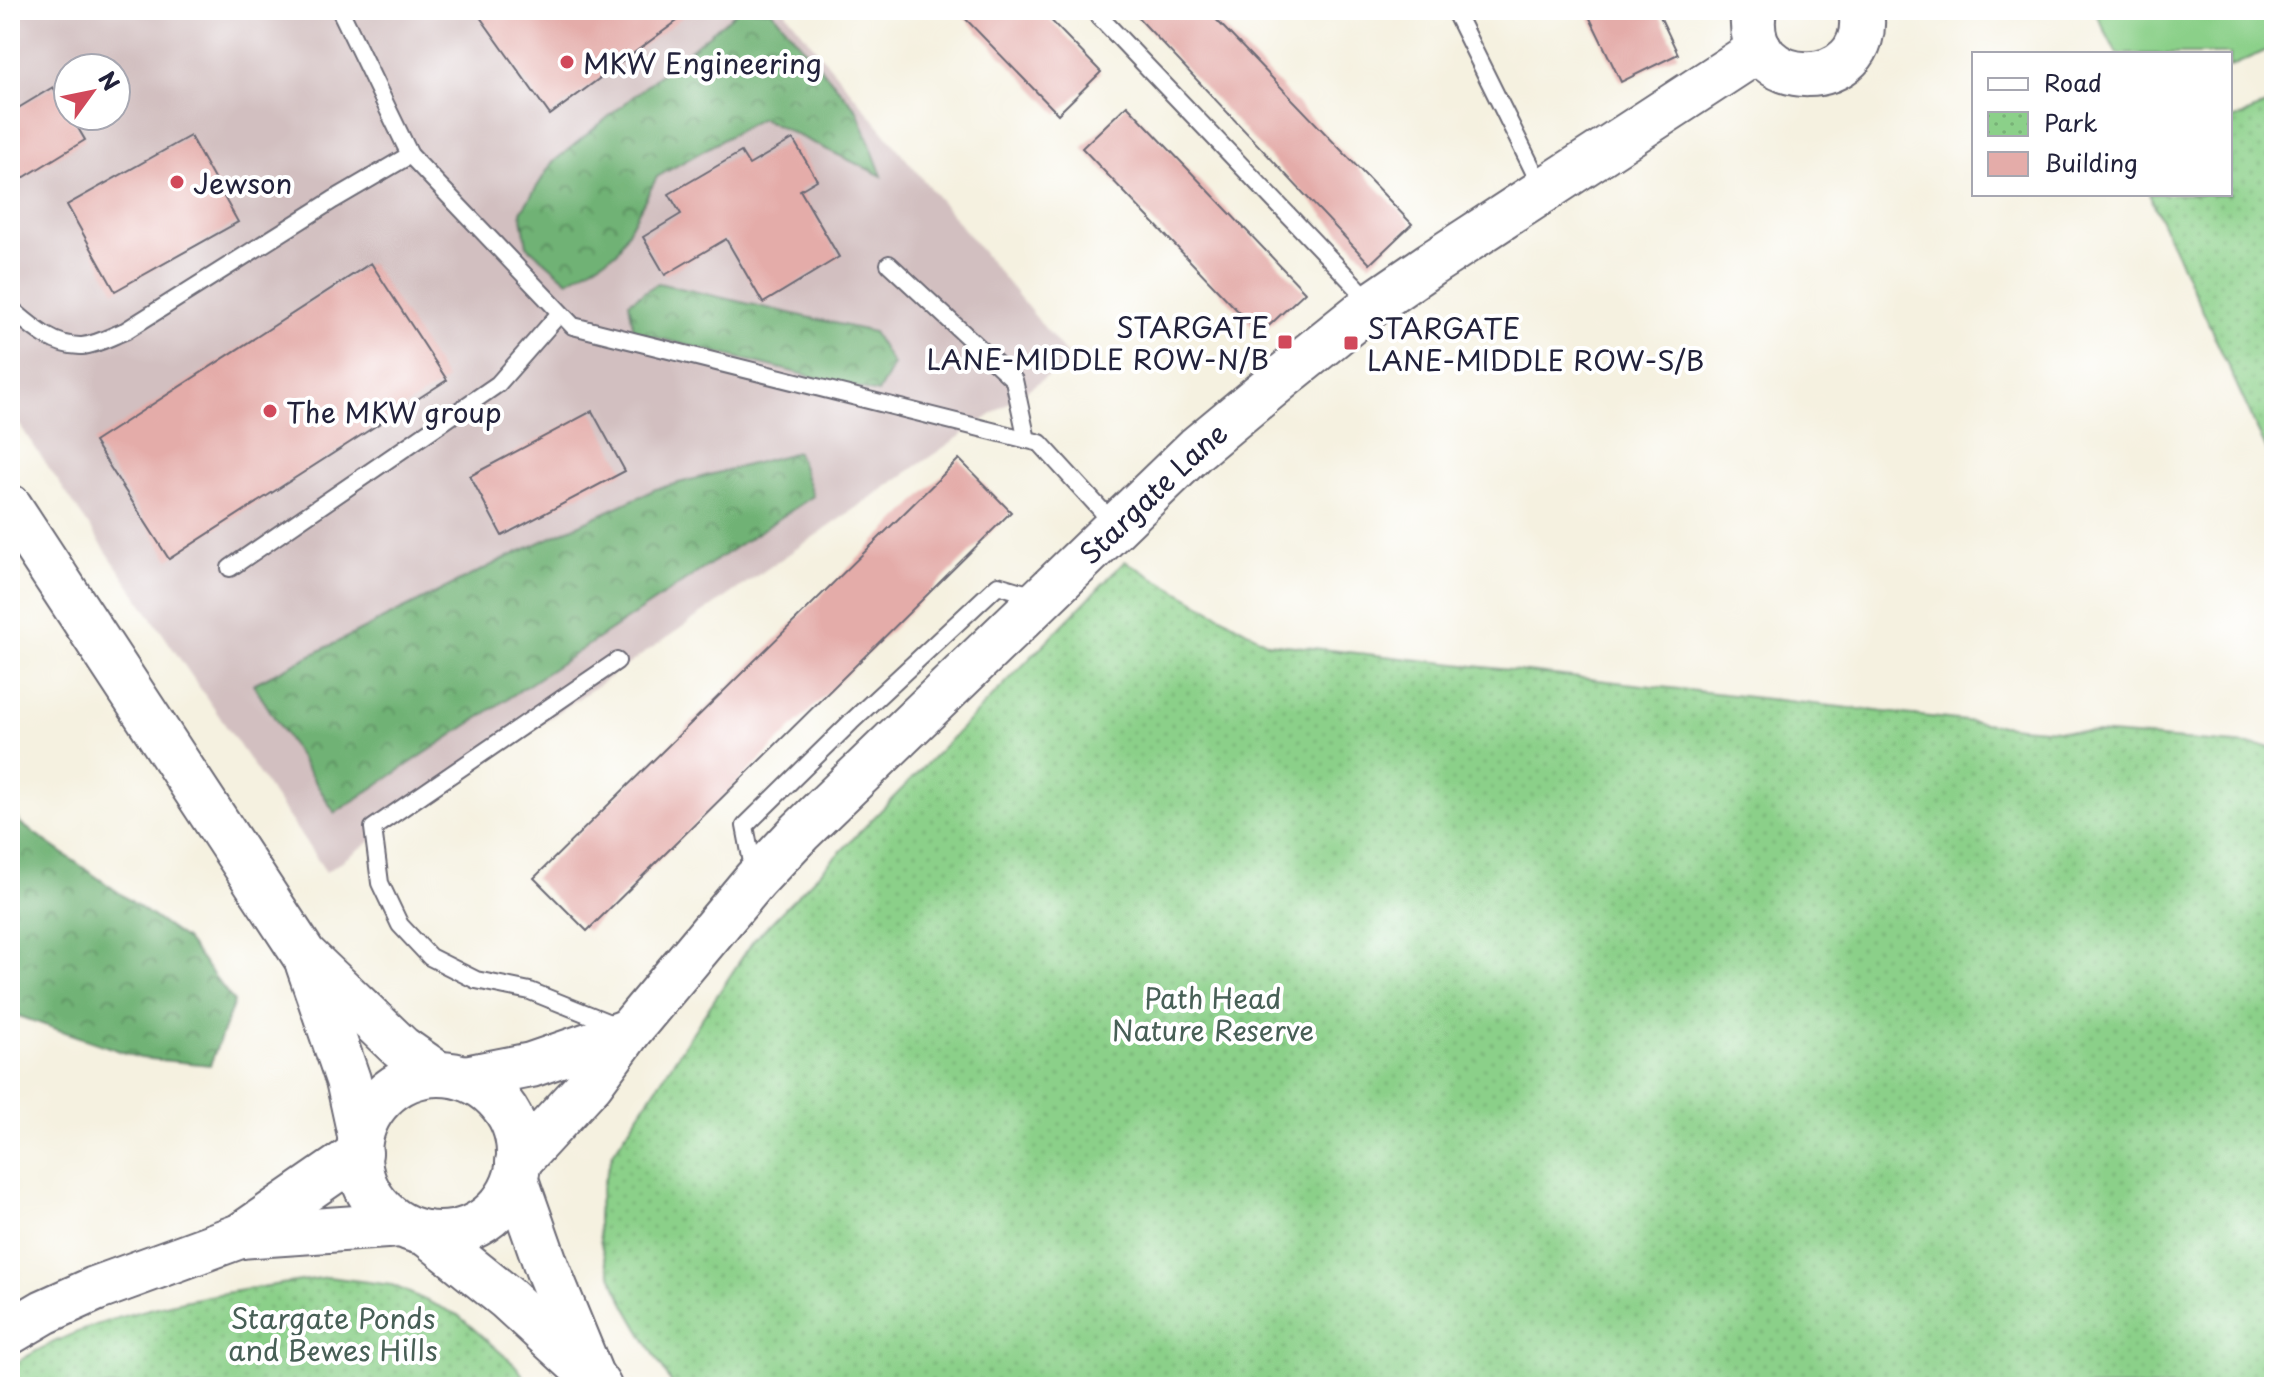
<svg xmlns="http://www.w3.org/2000/svg" width="2284" height="1397" font-family="'Playpen Sans',sans-serif">
  <style>
    .industrial { fill: #d2bfc0; fill-rule: evenodd }
    .grass { fill: #8bd089; stroke: #567962; stroke-width: 2 }
    .forest { fill: url(#forest-crowns); stroke: #496a58; stroke-width: 2 }
    .park { fill: url(#park-dots); stroke: #567962; stroke-width: 2 }
    .building { fill: #e4aca9 }
    .lines { fill: none; stroke-linecap: round; stroke-linejoin: round }
    .lane-casing { stroke: #6c6a75; stroke-width: 20 }
    .secondary-casing { stroke: #6c6a75; stroke-width: 48 }
    .primary-casing { stroke: #6c6a75; stroke-width: 48 }
    .lane { stroke: #fff; stroke-width: 16 }
    .secondary { stroke: #fff; stroke-width: 44 }
    .primary { stroke: #fff; stroke-width: 44 }
    .poi-dot { fill: #d1495b; stroke: #fff; stroke-width: 3 }
    .labels { text-anchor: middle; dominant-baseline: central; stroke-width: 8; stroke-linejoin: round; paint-order: stroke }
    .poi-label { font-size: 28px; fill: #22223b; stroke: #fff; text-anchor: start }
    .street-label { font-size: 28px; fill: #22223b; stroke: #fff }
    .park-label { font-size: 28px; fill: #475f56; stroke: #fff }
  </style>
  <defs>
    <pattern id="forest-crowns" width="20" height="18" patternUnits="userSpaceOnUse" patternTransform="scale(2)"><rect width="20" height="18" fill="#70b275"/><path d="M2 6a3 3 0 1 1 6 0M12 15a3 3 0 1 1 6 0" fill="none" stroke="#5c9061"/></pattern>
    <pattern id="park-dots" width="8" height="8" patternUnits="userSpaceOnUse" patternTransform="scale(2)"><rect width="8" height="8" fill="#8bd089"/><path d="M2 2h.1M6 6h.1" fill="none" stroke="#78b277" stroke-width="1.8" stroke-linecap="round"/></pattern>
  </defs>
  <rect width="100%" height="100%" fill="#fff"/>
  <filter id="ink" filterUnits="userSpaceOnUse"><feTurbulence type="fractalNoise" baseFrequency=".0125" numOctaves="2"/><feDisplacementMap in="SourceGraphic" scale="16" xChannelSelector="R" yChannelSelector="G"/><feConvolveMatrix kernelMatrix="1 2 1 2 8 2 1 2 1" color-interpolation-filters="sRGB"/></filter>
  <filter id="wash" filterUnits="userSpaceOnUse"><feTurbulence type="fractalNoise" baseFrequency=".006" numOctaves="4" result="noise"/><feDisplacementMap in="SourceGraphic" scale="32" xChannelSelector="R" yChannelSelector="G"/><feGaussianBlur stdDeviation="1.8" result="paint"/><feColorMatrix in="noise" values="0 0 0 0 0 0 0 0 0 0 0 0 0 0 0 0 0 1.4 0 .05"/><feComposite in="paint" operator="in"/></filter>
  <g filter="url(#wash)">
    <rect width="100%" height="100%" fill="#f5f1e0"/>
    <path class="industrial" d="M10,10H784L1071,360L326,872L10,411ZM68,68H116V116H68Z"/>
    <polygon class="grass" points="2094,10 2274,10 2274,47 2230,67 2230,54 2117,54"/>
    <g class="forest">
      <polygon points="739,10 771,10 857,110 882,176 761,118 657,177 617,252 568,281 527,246 521,212 552,163"/>
      <polygon points="658,283 873,332 893,365 878,393 634,332 629,302"/>
      <polygon points="797,452 813,496 335,813 253,684 506,558 656,489"/>
      <polygon points="10,810 20,823 186,940 234,1002 210,1065 140,1058 10,1013"/>
    </g>
    <g class="park">
      <polygon points="2274,101 2274,466 2149,194 2230,194 2230,121"/>
      <path d="M1125,561L1268,643L2019,727L2274,747V1387H674C648,1342 597,1272 598,1219C598,1196 606,1174 613,1153L753,941Z"/>
      <path d="M328,1277L392,1285L458,1315L515,1365L532,1387H10V1367C96,1308 227,1292 328,1277Z"/>
    </g>
    <g id="blocks">
      <g class="building">
        <polygon points="475,10 692,10 550,115"/>
        <polygon points="957,10 1041,10 1101,72 1058,114"/>
        <polygon points="1131,10 1207,10 1412,224 1370,264"/>
        <polygon points="1586,10 1657,10 1678,54 1621,82"/>
        <polygon points="53,87 68,111 68,116 71,116 85,140 10,186 10,113"/>
        <polygon points="1127,105 1305,292 1260,334 1082,148"/>
        <polygon points="190,136 238,222 115,291 67,205"/>
        <polygon points="793,139 817,180 800,190 839,257 763,303 726,239 665,275 643,237 681,214 669,194 741,152 749,165"/>
        <polygon points="371,263 447,380 169,559 94,442"/>
        <polygon points="592,411 625,471 502,536 470,476"/>
        <polygon points="959,459 1011,512 587,931 534,878"/>
      </g>
    </g>
  </g>
  <g filter="url(#ink)">
    <use href="#blocks" fill-opacity="0" stroke="#6c6a75" stroke-width="2"/>
    <g class="lines">
      <defs>
        <g id="lane">
          <polyline points="340,10 410,155 573,326 1040,443 1115,525"/>
          <polyline points="1093,10 1372,303"/>
          <polyline points="1454,10 1542,188"/>
          <polyline points="889,264 1014,380 1027,440"/>
          <path d="M10,308C30,325 53,347 82,346C96,345 112,336 125,331L333,200L410,155"/>
          <polyline points="230,568 498,384 560,313"/>
          <polyline points="754,873 745,826 851,722 998,585 1035,596"/>
          <polyline points="617,1026 530,991 476,980 430,957 400,925 380,883 373,828 617,661"/>
        </g>
        <g id="secondary">
          <path d="M1754,10C1739,96 1876,95 1861,10"/>
          <polyline points="465,1078 531,1065 629,1031"/>
          <path id="s1" d="M518,1162L591,1083L629,1031L755,880L800,832L1197,448L1286,374L1373,304L1431,264L1760,49"/>
          <polyline points="240,1236 401,1225"/>
          <polyline points="10,1332 44,1312 95,1289 240,1236 360,1153"/>
        </g>
        <g id="primary">
          <polyline points="10,507 304,955 401,1048 438,1074"/>
          <polyline points="308,964 348,1080 360,1135"/>
          <circle cx="439" cy="1154" r="80"/>
          <polyline points="516,1180 547,1268 591,1375 599,1387"/>
          <polyline points="426,1233 507,1298 581,1366"/>
        </g>
      </defs>
      <use href="#lane" class="lane-casing"/>
      <use href="#secondary" class="secondary-casing"/>
      <use href="#primary" class="primary-casing"/>
      <use href="#lane" class="lane"/>
      <use href="#secondary" class="secondary"/>
      <use href="#primary" class="primary"/>
    </g>
  </g>
  <g class="poi-dot">
    <circle cx="567" cy="62" r="8"/>
    <circle cx="177" cy="182" r="8"/>
    <rect x="1277" y="334" width="16" height="16" rx="4"/>
    <rect x="1343" y="335" width="16" height="16" rx="4"/>
    <circle cx="270" cy="411" r="8"/>
  </g>
  <g class="labels">
    <g class="poi-label">
      <text x="583" y="62">MKW Engineering</text>
      <text x="193" y="182">Jewson</text>
      <text x="1269" y="326" text-anchor="end">STARGATE<tspan x="1269" dy="32">LANE-MIDDLE ROW-N/B</tspan></text>
      <text x="1367" y="327">STARGATE<tspan x="1367" dy="32">LANE-MIDDLE ROW-S/B</tspan></text>
      <text x="286" y="411">The MKW group</text>
    </g>
    <g class="street-label">
      <text stroke="none"><textPath href="#s1" startOffset="924">Stargate Lane</textPath></text>
    </g>
    <g class="park-label">
      <text x="1213" y="997">Path Head<tspan x="1213" dy="32">Nature Reserve</tspan></text>
      <text x="333" y="1317">Stargate Ponds<tspan x="333" dy="32">and Bewes Hills</tspan></text>
    </g>
  </g>
  <rect width="2284" height="1397" fill="none" stroke="#fff" stroke-width="40"/>
  <rect x="1972" y="52" width="260" height="144" fill="#ffffff" stroke="#a7a7b1" stroke-width="2"/>
  <rect x="1988" y="78" width="40" height="12" fill="#ffffff" stroke="#a7a7b1" stroke-width="2"/>
  <text x="2044" y="92" font-size="24" fill="#22223b">Road</text>
  <rect x="1988" y="112" width="40" height="24" fill="url(#park-dots)" stroke="#a7a7b1" stroke-width="2"/>
  <text x="2044" y="132" font-size="24" fill="#22223b">Park</text>
  <rect x="1988" y="152" width="40" height="24" fill="#e4aca9" stroke="#a7a7b1" stroke-width="2"/>
  <text x="2044" y="172" font-size="24" fill="#22223b">Building</text>
  <g transform="translate(92 92) rotate(57)"><circle r="38" fill="#ffffff" stroke="#a7a7b1" stroke-width="2"/>
  <path d="M0-6L14 30L0 20L-14 30Z" fill="#d1495b"/>
  <text y="-12" font-size="22" font-weight="bold" text-anchor="middle" fill="#22223b">N</text>
  </g>
</svg>
